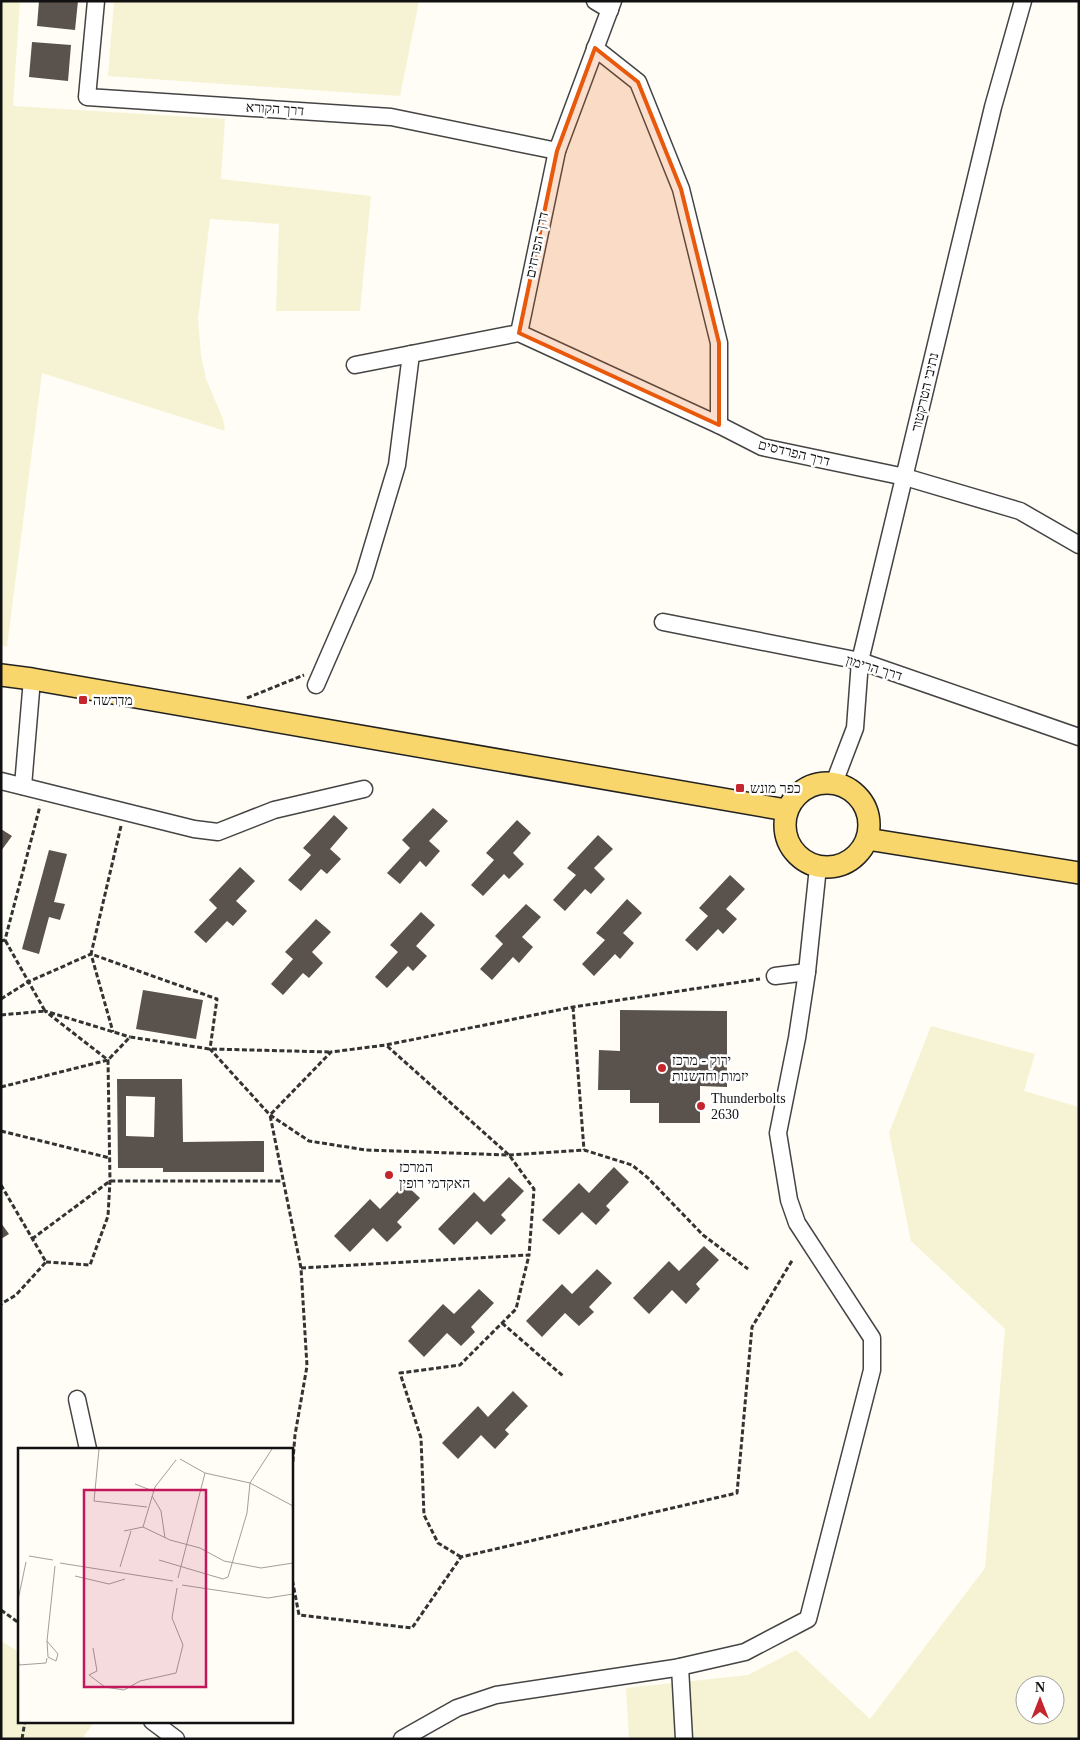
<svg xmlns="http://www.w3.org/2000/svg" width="1080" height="1740" font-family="'Times New Roman',Heebo,serif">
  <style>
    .farmland { fill: #f6f3d4; fill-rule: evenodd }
    .building { fill: #5a524d; fill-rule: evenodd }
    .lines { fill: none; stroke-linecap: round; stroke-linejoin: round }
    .minor-casing { stroke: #444; stroke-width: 19 }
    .major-casing { stroke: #222; stroke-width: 24 }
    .path { stroke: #333; stroke-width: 3; stroke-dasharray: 5 2.5; stroke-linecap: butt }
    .minor { stroke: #fff; stroke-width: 16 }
    .major { stroke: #f9d66b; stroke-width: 21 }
    .marked { fill: #e8590c; fill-opacity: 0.2; stroke: #e8590c; stroke-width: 4; stroke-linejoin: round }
    .poi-dot { fill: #c4262e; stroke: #fff; stroke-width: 2 }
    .labels { text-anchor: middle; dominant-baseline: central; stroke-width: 5; stroke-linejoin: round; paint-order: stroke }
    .street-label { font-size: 14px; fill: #111; stroke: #fff }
    .poi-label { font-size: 14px; fill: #111; stroke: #fff; text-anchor: start }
    .inset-road { fill: none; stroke: #a09f9a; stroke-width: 1 }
    .view { fill: #c2185b; fill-opacity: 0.15; stroke: #c2185b; stroke-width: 2.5 }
    .inset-edge { fill: none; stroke: #111; stroke-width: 2.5 }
  </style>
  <rect width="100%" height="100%" fill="#fffdf5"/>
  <g class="farmland">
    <polygon points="1,1 20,1 13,106 225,119 221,179 371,196 360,311 276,311 279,224 210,219 198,319 201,355 206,379 223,419 225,431 42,373 7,647 1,645"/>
    <polygon points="114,1 419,1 400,96 108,76"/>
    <path d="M931,1026L1035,1054L1024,1091L1079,1107V1739H629L626,1688L748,1675L796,1650L870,1719L985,1568L1005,1329L911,1241L889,1133ZM1025,1685H1055V1715H1025Z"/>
    <polygon points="1,1641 19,1652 19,1721 95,1721 82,1739 1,1739"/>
  </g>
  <g class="building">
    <polygon points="39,1 78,1 75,30 37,26"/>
    <polygon points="32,42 71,45 68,81 29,77"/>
    <polygon points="433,808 448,821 429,841 440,851 426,867 420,861 400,884 387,873 410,848 402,840"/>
    <polygon points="334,815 348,828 330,849 341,859 327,874 321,869 301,891 288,880 311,855 303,848"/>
    <polygon points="517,820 531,833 513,853 524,864 509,879 504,874 483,896 471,885 494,860 486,853"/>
    <polygon points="1,829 12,836 1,851"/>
    <polygon points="598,835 613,849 594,868 605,879 591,894 585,889 565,911 553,900 576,875 567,868"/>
    <polygon points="49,850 67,854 54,902 65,904 60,920 49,917 39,954 22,949"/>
    <polygon points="240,867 255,881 236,901 247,911 233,926 227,921 206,943 194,932 217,908 209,900"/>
    <polygon points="730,875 745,889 726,909 737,919 723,934 718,929 697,951 685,940 708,916 699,908"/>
    <polygon points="627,899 642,913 623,933 634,943 620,959 615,954 594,976 582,964 605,940 596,933"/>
    <polygon points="526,904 541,917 522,937 533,947 519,963 513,957 492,980 480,969 503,944 495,936"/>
    <polygon points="421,912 435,925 416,946 427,956 413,971 408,966 387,988 375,977 398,952 390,945"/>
    <polygon points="316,919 331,932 312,952 323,963 309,978 303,973 283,995 271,984 293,959 285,952"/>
    <polygon points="143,990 203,1000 196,1039 136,1029"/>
    <polygon points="620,1010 727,1011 727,1087 700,1086 700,1123 659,1123 659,1103 630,1103 630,1090 598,1090 599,1050 620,1051"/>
    <path d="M117,1079H182L183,1142L264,1141V1172H163V1168H118ZM126,1096L155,1097L154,1137L126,1136Z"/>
    <polygon points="614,1167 629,1182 606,1206 610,1210 596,1225 582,1212 559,1235 542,1220 579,1183 589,1193"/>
    <polygon points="509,1177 524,1191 501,1215 506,1220 491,1235 477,1221 454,1245 438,1229 474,1192 484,1202"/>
    <polygon points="405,1184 420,1198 397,1222 402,1227 387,1242 373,1228 350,1252 334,1236 370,1199 380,1209"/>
    <polygon points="1,1223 9,1234 1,1239"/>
    <polygon points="704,1246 719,1260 696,1284 700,1289 686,1304 672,1290 649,1314 633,1298 669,1261 679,1271"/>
    <polygon points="597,1269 612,1283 589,1307 594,1312 579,1326 565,1313 542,1337 526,1321 562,1284 572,1294"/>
    <polygon points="479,1289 494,1303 471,1327 475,1332 461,1346 447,1333 424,1357 408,1341 443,1304 454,1314"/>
    <polygon points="513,1391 528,1406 505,1430 509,1434 495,1449 481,1435 458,1459 442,1443 478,1406 488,1417"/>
  </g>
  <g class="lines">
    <defs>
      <g id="minor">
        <polyline points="96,1 87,97 391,117 557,151"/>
        <polyline points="595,1 610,10"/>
        <polyline points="595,48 638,82 681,189 719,343 719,425"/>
        <polyline points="519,333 719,425 762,447 905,477 1020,511 1079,545"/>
        <polyline points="355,365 519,333 557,151 613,1"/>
        <polyline points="663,622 860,661 1079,737"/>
        <polyline points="316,685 364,575 397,465 411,354"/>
        <polyline points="1,781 194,829 218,832 274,810 364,789"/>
        <polyline points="834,783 855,728 860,661 993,107 1023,1"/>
        <polyline points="23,786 32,679"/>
        <polyline points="775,976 807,972"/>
        <polyline points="77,1399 88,1449"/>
        <polyline points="680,1667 684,1739"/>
        <polyline points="152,1721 176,1739"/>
        <polyline points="402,1739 457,1708 496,1695 675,1668 745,1652 808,1619 872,1370 872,1338 797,1223 789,1200 778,1133 797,1038 807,972 818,867"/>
      </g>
      <g id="major">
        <polyline points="1,675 32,679 786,810"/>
        <circle cx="827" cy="825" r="42"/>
        <polyline points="867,839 1079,873"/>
      </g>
    </defs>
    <use href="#minor" class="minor-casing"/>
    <use href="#major" class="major-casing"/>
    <g class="path">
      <polyline points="247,698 304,675"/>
      <polyline points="121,826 91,954 217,999 210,1049 270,1115 309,1141 366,1150 509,1155 584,1150 632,1165 648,1178 703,1235 748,1269"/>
      <polyline points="1,941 5,940 40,806"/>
      <polyline points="1,999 28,982 91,954 113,1032"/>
      <polyline points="573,1007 584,1150"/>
      <polyline points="1,1015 45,1011 5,940"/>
      <polyline points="1,1087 108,1060 130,1037 210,1049 331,1052"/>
      <polyline points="1,1131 110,1158"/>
      <polyline points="1,1185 46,1262 16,1295 1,1304"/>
      <polyline points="32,1239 110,1181 282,1181"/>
      <polyline points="46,1262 90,1265 108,1216 110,1181 108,1060 45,1011 130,1037"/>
      <polyline points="301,1268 529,1255 534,1189 509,1155 386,1045"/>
      <polyline points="502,1323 563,1376"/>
      <polyline points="291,1484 295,1435 307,1366 301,1268 270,1115 331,1052 386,1045 573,1007 760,979"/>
      <polyline points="461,1557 438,1543 424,1515 421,1438 400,1373 460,1365 516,1309 529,1255"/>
      <polyline points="291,1573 299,1615 412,1628 461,1557 737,1493 752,1327 793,1259"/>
      <polyline points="1,1610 19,1623"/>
      <polyline points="22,1739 25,1721"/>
    </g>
    <use href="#minor" class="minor"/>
    <use href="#major" class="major"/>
  </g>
  <path class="marked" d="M595,48L638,82L681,189L719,343V425L519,333L557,151Z"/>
  <g class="poi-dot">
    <rect x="78" y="695" width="10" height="10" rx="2.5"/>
    <rect x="735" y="783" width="10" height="10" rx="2.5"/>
    <circle cx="662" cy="1068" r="5"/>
    <circle cx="701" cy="1106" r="5"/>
    <circle cx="389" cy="1175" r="5"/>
  </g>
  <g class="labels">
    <g class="street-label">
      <text transform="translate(275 109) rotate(4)">דרך הקורא</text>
      <text transform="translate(537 245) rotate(-78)">דרך הפרחים</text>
      <text transform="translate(925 392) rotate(-77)">נתיבי הטרקטור</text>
      <text transform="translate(794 453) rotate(14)">דרך הפרדסים</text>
      <text transform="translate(874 668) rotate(17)">דרך הרימון</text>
    </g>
    <g class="poi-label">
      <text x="93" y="700">מדרשה</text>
      <text x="750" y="788">כפר מונש</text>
      <text x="672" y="1060">ירוק - מרכז<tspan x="672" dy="16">יזמות וחדשנות</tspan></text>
      <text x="711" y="1098">Thunderbolts<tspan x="711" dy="16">2630</tspan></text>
      <text x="399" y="1167">המרכז<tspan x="399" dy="16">האקדמי רופין</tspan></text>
    </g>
  </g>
  <g transform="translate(18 1448)">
    <rect width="275" height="275" fill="#fffdf5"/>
    <path class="inset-road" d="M81,1L76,53L129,59M162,11L187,25L232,35L275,58M117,36L135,43M134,48L143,63L147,90M125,79L152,92L182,100L206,113L243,120L275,115M106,83L125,79L137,39L158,12M11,108L35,112M141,112L205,131L210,129L229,65L232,35L254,1M42,115L155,133M102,119L113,83M57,128L91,136L107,131M160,130L187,25M164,137L250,150L275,146M0,152L8,114M29,193L40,206L38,213L30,209L29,193L37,118M75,200L79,223L71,227L87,239L106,242L122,233L158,225L165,197L154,170L159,140M0,207L1,217L28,215L29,210"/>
    <path class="view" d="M66,42H188V239H66Z"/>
    <rect width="275" height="275" class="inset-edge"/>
  </g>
  <rect width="1080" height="1740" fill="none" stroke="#111111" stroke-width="5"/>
  <g transform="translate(1040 1700)"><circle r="24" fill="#ffffff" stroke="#a0a0a0"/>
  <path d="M0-4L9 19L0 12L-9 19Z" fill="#c4262e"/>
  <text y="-8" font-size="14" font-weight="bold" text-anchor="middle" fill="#111111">N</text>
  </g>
</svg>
